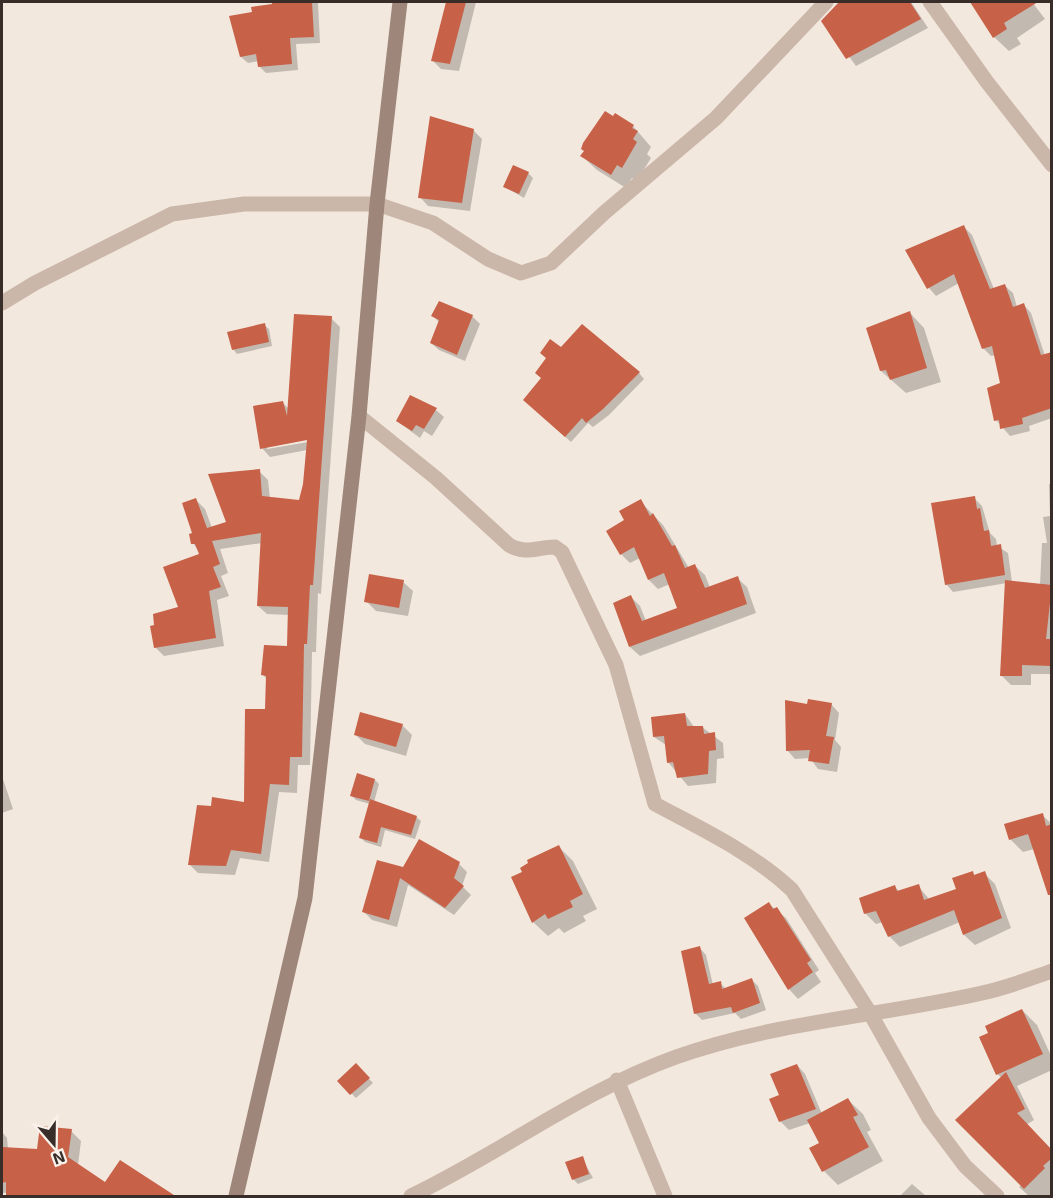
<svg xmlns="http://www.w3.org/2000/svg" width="1053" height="1198" font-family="'Exo 2',sans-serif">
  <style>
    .shadow { fill: #0003; fill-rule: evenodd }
    .building { fill: #c76147 }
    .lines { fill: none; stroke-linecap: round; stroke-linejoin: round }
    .street { stroke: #cbb7a9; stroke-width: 15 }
    .secondary { stroke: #9f867a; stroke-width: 15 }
  </style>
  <rect width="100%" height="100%" fill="#f3e8de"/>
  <g class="shadow">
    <polygon points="274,2 318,3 320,43 296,44 298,70 266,73 259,66 259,61 248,63 241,57 253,13 274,6"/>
    <polygon points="448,2 476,2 459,71 441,69 433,61"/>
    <polygon points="840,2 911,2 928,28 856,66 823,21"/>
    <polygon points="972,2 1032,2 1045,19 1017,38 1021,44 1009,51 994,37"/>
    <polygon points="615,115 633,126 651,147 647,154 651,158 637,181 632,178 626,188 597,170 582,156"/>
    <polygon points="473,130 482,139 470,211 428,206 420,197"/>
    <polygon points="528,173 533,178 524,198 505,187"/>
    <polygon points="964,227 972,235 994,289 1005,286 1013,293 1017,307 1024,305 1031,313 1045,356 1052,354 1052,418 1029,426 1030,431 1010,436 996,420 1002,383 996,355 991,356 983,348 959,283 936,296 929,288"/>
    <polygon points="910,313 924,328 941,382 906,393 881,371"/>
    <polygon points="433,316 472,316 480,324 465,361 439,350 431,343 440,323"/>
    <path d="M331,318L340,327L321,594L318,593L316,652H312L310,765H298L297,793L279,792L269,862L240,858L235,875L198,873L189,864L212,808L246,803L266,711L267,679L263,675L289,648L290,615L267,614L258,606L262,543L220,549L228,573L221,576L229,596L217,600L224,646L164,656L155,647L180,608L201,555L193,543L196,500L205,509L212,528L228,523L259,471L268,480L270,499L302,502L307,450L270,457L262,448L283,403L289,409ZM314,438V441L267,449V446Z"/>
    <polygon points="264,325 269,329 272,346 237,354 233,349"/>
    <polygon points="561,349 639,373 644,379 609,415 593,427 588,423 571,442 530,405"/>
    <polygon points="410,397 436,410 444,417 432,436 424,431 420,438 397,421"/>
    <polygon points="1049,484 1052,484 1052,674 1031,674 1031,685 1011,685 1002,676 1007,583 953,592 946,584 974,498 982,506 990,533 996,539 997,546 1008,553 1012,582 1040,585 1042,543 1047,543 1043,517 1050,516"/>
    <polygon points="640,501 663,525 689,568 695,566 705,575 710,588 737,578 747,587 756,613 640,656 630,647 614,603 631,597 640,606 646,621 679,609 670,584 658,589 649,580 640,558 630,563 621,554 626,521"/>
    <polygon points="403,582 413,591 408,616 376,611 366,601"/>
    <polygon points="831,704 839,713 835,740 841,747 837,772 818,769 810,758 795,759 787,750 808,705"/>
    <polygon points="685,714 694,727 702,727 723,743 724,758 717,759 716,783 688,786 668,762 666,745 654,737"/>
    <polygon points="402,725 412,735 406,756 365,744 355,734"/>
    <polygon points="2,776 13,809 2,813"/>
    <polygon points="375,780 379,784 374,802 416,817 421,821 415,839 385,830 381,847 365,842 361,838 370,804 356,800 352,796"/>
    <polygon points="1042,815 1052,824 1052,883 1034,849 1023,852 1010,839"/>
    <polygon points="559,847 573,861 597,909 583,916 586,921 564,933 559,928 548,936 533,922 513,878"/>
    <polygon points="459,864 467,872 462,886 471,895 454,915 408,885 397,927 372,920 364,912 404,869"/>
    <polygon points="972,873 976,876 984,873 995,884 1011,928 975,945 964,935 960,922 900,947 889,936 883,922 876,924 866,914 860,899 895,887 900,892 918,886 930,900 958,890"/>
    <polygon points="769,904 786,918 819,970 815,973 821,982 798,999 789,989"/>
    <polygon points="700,948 706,955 713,985 720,983 726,989 752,980 758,986 766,1010 741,1019 735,1013 702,1020 696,1014 683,952"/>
    <polygon points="1022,1010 1037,1025 1052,1058 1052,1070 1017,1086 1034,1120 1026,1125 1052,1151 1052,1196 1029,1196 1019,1187 1021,1185 1002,1078 997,1074 990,1034"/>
    <polygon points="797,1065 805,1074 822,1114 848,1100 863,1114 871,1130 867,1132 883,1161 838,1185 824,1171 821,1143 810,1123 789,1130 780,1121 781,1096"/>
    <polygon points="356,1066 373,1083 356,1098 339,1081"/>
    <polygon points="71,1131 81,1141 78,1165 106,1184 153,1185 2,1193 2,1132 7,1138 8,1149 38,1150"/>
    <polygon points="582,1158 593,1178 578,1184 573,1179"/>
    <polygon points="912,1184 926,1196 900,1196"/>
  </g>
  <g class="building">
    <polygon points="272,2 312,2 314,37 290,38 292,64 258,67 256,54 240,57 229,16 252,12 251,7 272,4"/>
    <polygon points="446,2 466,2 450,64 431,61"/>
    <polygon points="839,2 910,2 921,19 846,59 821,21"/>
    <polygon points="970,2 1038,2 1004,23 1007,29 993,38"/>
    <polygon points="605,111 613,116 615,113 634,125 632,128 638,131 633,139 637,142 622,168 617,165 611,175 580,156 584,151 581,149 583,143"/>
    <polygon points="430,116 474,129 462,203 418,198"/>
    <polygon points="513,165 529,172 519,194 503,187"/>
    <polygon points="964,225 990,289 1005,284 1013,307 1024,303 1041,355 1052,352 1052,408 1022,418 1023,424 1000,429 999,420 994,421 987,388 1000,383 992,346 982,349 954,274 927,289 905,250"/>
    <polygon points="439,301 473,315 457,355 430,343 439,320 431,316"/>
    <polygon points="910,311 927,368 890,380 886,370 880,371 866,328"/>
    <polygon points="294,314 332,316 313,585 310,585 307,644 304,644 302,757 290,757 289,785 270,784 261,854 231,850 226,866 188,865 197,805 211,806 212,797 244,802 245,709 265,709 266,676 261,675 264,645 287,646 288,607 257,606 261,533 212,541 220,564 213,567 221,587 209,591 216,638 154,648 150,626 154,625 153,614 178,607 163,567 199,554 195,544 191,544 189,534 192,533 182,503 196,498 207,528 226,522 208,474 260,469 262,496 299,500 303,484 307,440 260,449 253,406 283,401 287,416"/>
    <polygon points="265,323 269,342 232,350 227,332"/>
    <polygon points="582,324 640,372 603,409 586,423 582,418 565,437 523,400 541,378 535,373 546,358 540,353 550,339 561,347"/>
    <polygon points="410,395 437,408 424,429 416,425 412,431 396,421"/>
    <polygon points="975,496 977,509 980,508 984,531 989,530 991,546 1001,544 1005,575 945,585 931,503"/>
    <polygon points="641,499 650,516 653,513 672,546 675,545 685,568 695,564 705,588 738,576 747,604 629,647 613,603 631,595 642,621 677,608 664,573 648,580 634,547 620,555 606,531 624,520 619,511"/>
    <polygon points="369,574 404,580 399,608 364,602"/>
    <polygon points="1005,580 1052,585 1046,639 1052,639 1052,666 1022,665 1022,676 1000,676"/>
    <polygon points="808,699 832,703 826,736 834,737 829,764 808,761 810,750 786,751 785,700 807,704"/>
    <polygon points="360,712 403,724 396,747 354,735"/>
    <polygon points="685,713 687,726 703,726 704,734 715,732 716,750 709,751 708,774 677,778 673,762 667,763 664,736 653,737 651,717"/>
    <polygon points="357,773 375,779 369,801 350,796"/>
    <polygon points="370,799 417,816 411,835 381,827 377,843 359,838"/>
    <polygon points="1043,813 1046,826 1052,824 1052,895 1048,895 1028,834 1009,840 1004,824"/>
    <polygon points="419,839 460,862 454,878 464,886 445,908 400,878 389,920 362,912 377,860 403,867"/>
    <polygon points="559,845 583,894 570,901 573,907 548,919 545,914 532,923 511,877 522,872 520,868 528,863 527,860"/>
    <polygon points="973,871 974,875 985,871 1002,918 963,935 954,910 888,937 876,911 864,914 859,898 895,885 897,891 919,884 924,900 956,889 952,878"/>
    <polygon points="769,902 773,909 777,907 811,960 807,963 813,972 788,990 744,918"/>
    <polygon points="700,946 709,984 721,981 722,989 752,978 760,1003 733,1013 731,1007 694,1014 681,951"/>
    <polygon points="1022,1009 1043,1054 996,1075 979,1037 988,1033 985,1026"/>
    <polygon points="356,1063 370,1078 350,1095 337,1081"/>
    <polygon points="797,1064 816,1109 779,1122 769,1099 779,1095 770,1074"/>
    <polygon points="1006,1072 1025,1109 1017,1113 1052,1150 1052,1158 1043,1166 1045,1168 1024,1189 955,1120"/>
    <polygon points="848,1098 858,1115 853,1117 869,1147 822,1172 809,1148 819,1143 807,1120"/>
    <polygon points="40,1126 72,1129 68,1157 105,1182 120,1160 177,1197 6,1197 6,1182 2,1183 2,1147 37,1149"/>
    <polygon points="583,1156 589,1174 572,1180 565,1162"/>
  </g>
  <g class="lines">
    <g class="street">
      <polyline points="930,2 987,82 1052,165"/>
      <polyline points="2,303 35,283 172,214 244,204 377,204 433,223 488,259 521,273 551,263 604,213 716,118 826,2"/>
      <path d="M359,416L436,478L509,545C525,555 538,547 555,547L562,552L616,665L655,804C701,829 753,853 792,890L870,1013L929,1118L965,1166L997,1196"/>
      <polyline points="617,1080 665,1196"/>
      <path d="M411,1196C501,1153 581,1091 676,1057C774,1022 881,1016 982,993C1006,988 1029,979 1052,971"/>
    </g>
    <polyline class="secondary" points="236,1196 305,898 359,416 377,204 400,2"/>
  </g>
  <rect width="1053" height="1198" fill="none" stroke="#382d29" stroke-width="6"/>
  <g transform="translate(54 1144) rotate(160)" stroke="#faf2ea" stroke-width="4.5" paint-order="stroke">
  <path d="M0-4.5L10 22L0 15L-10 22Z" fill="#382d29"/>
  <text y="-9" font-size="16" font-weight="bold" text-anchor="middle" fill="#382d29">N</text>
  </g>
</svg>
